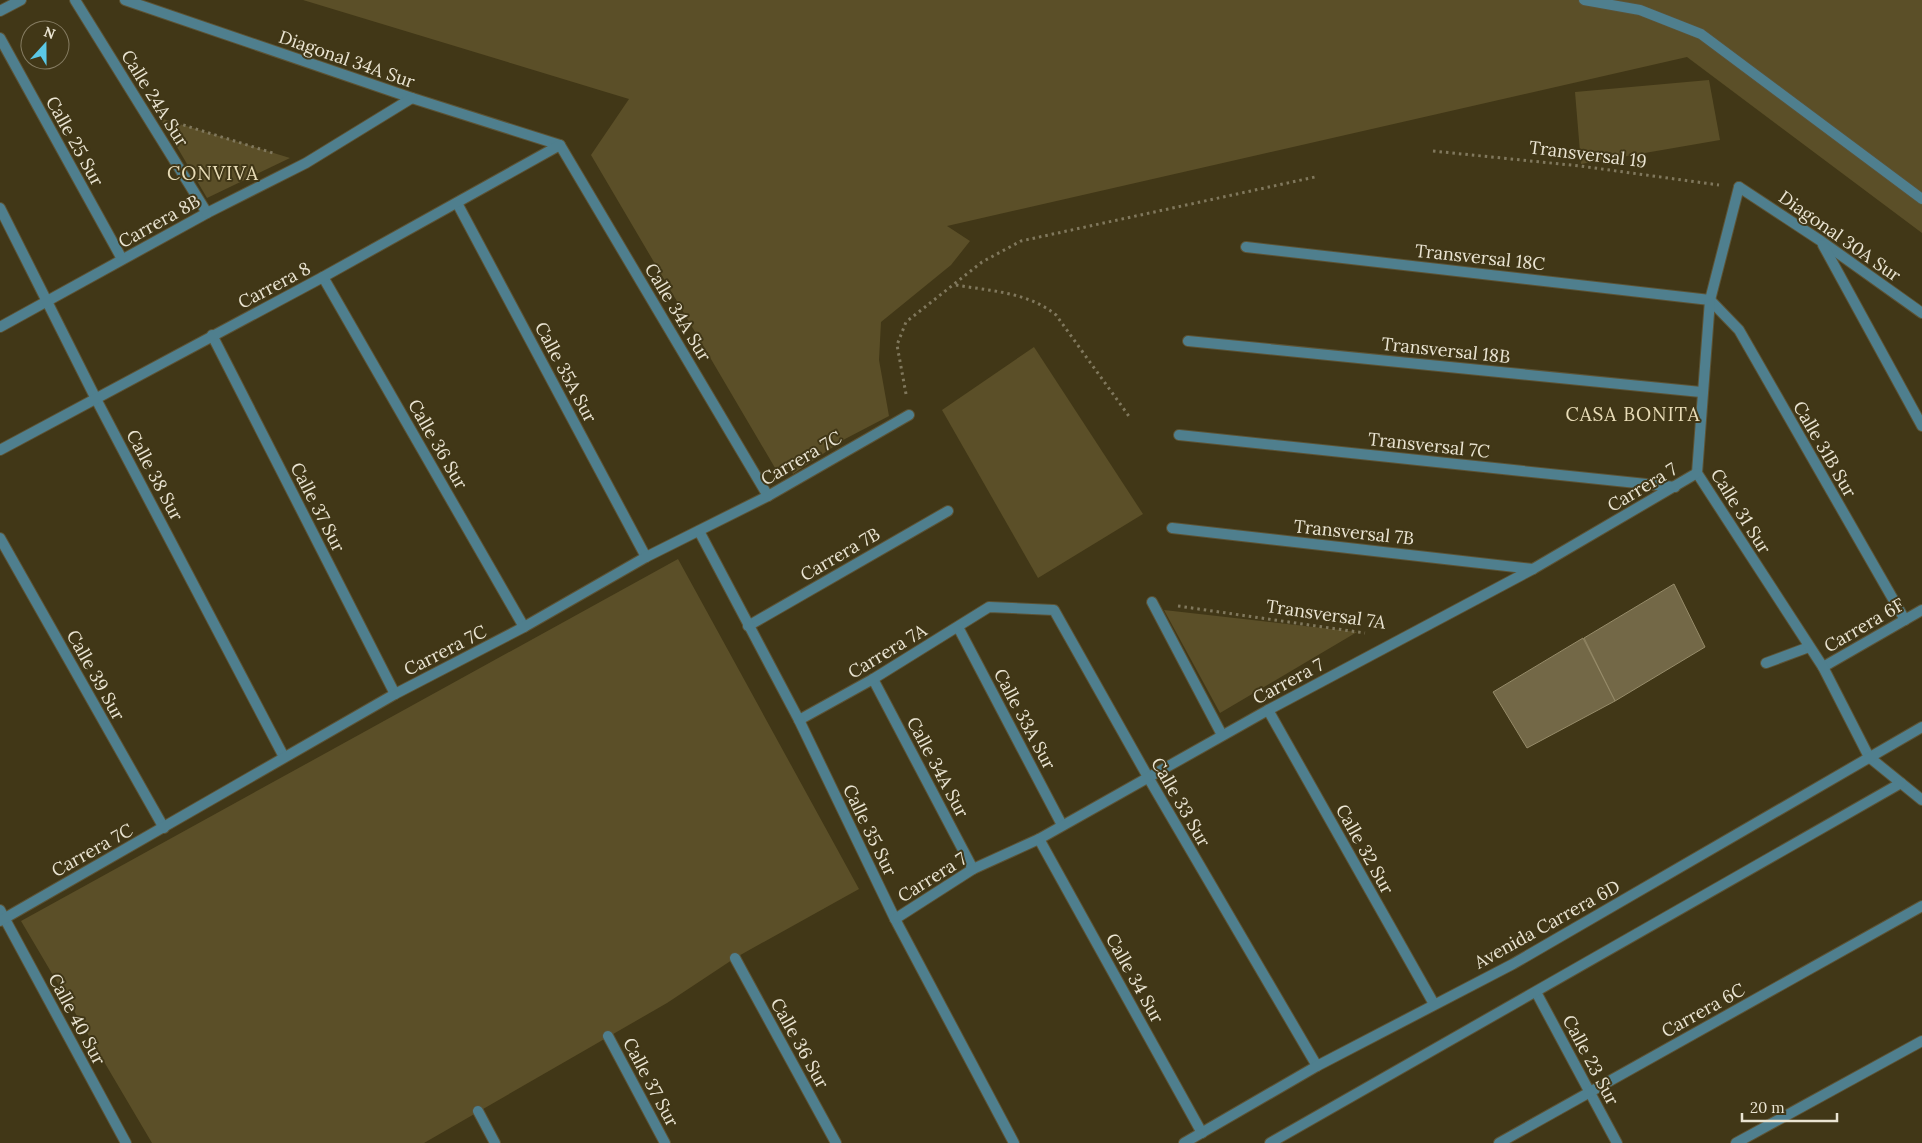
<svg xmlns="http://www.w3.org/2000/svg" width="1922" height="1143" font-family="Lora,serif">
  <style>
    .green { fill: #5b4f28 }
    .building { fill: #736847; stroke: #968b69 }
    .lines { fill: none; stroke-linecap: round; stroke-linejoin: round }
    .lane-casing { stroke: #5c5335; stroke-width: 12 }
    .street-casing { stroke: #5c5335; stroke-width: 12 }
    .path { stroke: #80785d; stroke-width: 3; stroke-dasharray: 2.5 4; stroke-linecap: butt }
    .lane { stroke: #4f7f8e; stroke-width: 10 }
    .street { stroke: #4f7f8e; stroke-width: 10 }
    .labels { text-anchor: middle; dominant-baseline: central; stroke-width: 4; stroke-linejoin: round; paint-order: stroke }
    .street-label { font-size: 18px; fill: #eae4d2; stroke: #413717 }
    .neighbourhood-label { font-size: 19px; letter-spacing: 1px; fill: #e8dcb7; stroke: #413717 }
  </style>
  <rect width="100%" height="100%" fill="#413717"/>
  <g class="green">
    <polygon points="303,0 1922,0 1922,233 1687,57 947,226 970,241 951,265 881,322 879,360 889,416 845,439 793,474 789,467 778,473 591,155 629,99"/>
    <polygon points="1709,80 1720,140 1581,164 1575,92"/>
    <polygon points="160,118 290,158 207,198"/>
    <polygon points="1034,347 1143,514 1038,578 942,410"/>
    <polygon points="678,559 859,889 735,958 667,1003 424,1143 152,1143 21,921"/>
    <polygon points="1164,610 1357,632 1220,713"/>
  </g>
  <g class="building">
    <polygon points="1674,584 1705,647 1615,701 1584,638"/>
    <polygon points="1583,638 1615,701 1527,748 1493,692"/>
  </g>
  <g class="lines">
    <defs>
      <g id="lane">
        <polyline points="125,0 412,98 560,145"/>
        <polyline points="1739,187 1821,241 1922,313"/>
        <polyline points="1823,245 1922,426"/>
        <polyline points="1246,247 1710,300 1739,330 1905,620"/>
        <polyline points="0,327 207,213 306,163 412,98"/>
        <polyline points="1188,341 1701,392"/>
        <polyline points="96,399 284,757"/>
        <polyline points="1179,435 1675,487"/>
        <polyline points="1172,528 1533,569"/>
        <polyline points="0,538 164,828"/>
        <polyline points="1152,602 1222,735"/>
        <polyline points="748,626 948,511"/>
        <polyline points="958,627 1062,825"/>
        <polyline points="1766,663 1809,647"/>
        <polyline points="1823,667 1922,610"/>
        <polyline points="873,679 973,869"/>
        <polyline points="799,720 873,679 989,607 1054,610 1148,777 1317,1066"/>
        <polyline points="1039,839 1202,1133"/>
        <polyline points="735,958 836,1143"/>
        <polyline points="1536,992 1617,1143"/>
        <polyline points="1499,1143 1922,906"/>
      </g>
      <g id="street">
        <polyline points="75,0 207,213"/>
        <polyline points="1584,0 1640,10 1701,34 1922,199"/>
        <polyline points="0,11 21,0"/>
        <polyline points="0,38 122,259"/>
        <polyline points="1739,187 1710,300 1697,473 1823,667 1869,757 1922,800"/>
        <polyline points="457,203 646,557"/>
        <polyline points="0,208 96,399"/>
        <polyline points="323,277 524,627"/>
        <polyline points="212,335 395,694"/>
        <polyline points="0,450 323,277 560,145 768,496"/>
        <polyline points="699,531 799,720 895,919 1014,1143"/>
        <polyline points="1268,710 1434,1004"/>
        <polyline points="0,910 126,1143"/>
        <polyline points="895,919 973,869 1039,839 1268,710 1533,569 1697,473"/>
        <polyline points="0,921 395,694 524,627 646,557 768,496 909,415"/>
        <polyline points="608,1036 665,1143"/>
        <polyline points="478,1111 495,1143"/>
        <polyline points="1184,1143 1317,1066 1513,964 1922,727"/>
        <polyline points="1270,1143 1901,783"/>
        <polyline points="1736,1143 1922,1041"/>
      </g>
    </defs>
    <use href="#lane" class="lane-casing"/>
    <use href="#street" class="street-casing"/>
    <g class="path">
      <polyline points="177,123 276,154"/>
      <polyline points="1433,151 1580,166 1719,185"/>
      <path d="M956,285C990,291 1028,292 1056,315L1131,419"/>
      <polyline points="906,394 897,345 906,322 982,262 1021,241 1315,177"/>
      <polyline points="1178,606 1365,633"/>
    </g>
    <use href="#lane" class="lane"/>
    <use href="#street" class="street"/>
  </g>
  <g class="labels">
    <g class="street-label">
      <text transform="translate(347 59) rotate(19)">Diagonal 34A Sur</text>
      <text transform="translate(155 98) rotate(58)">Calle 24A Sur</text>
      <text transform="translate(75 141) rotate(61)">Calle 25 Sur</text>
      <text transform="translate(1588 154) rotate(7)">Transversal 19</text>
      <text transform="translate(159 221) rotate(-29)">Carrera 8B</text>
      <text transform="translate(1840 236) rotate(35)">Diagonal 30A Sur</text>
      <text transform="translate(1480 257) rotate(6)">Transversal 18C</text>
      <text transform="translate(274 285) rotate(-28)">Carrera 8</text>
      <text transform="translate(678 312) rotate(59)">Calle 34A Sur</text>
      <text transform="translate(1446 350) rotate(6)">Transversal 18B</text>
      <text transform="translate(566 372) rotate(62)">Calle 35A Sur</text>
      <text transform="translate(438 444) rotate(60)">Calle 36 Sur</text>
      <text transform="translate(1429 445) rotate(6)">Transversal 7C</text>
      <text transform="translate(1825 449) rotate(60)">Calle 31B Sur</text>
      <text transform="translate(801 458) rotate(-30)">Carrera 7C</text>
      <text transform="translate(155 475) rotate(62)">Calle 38 Sur</text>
      <text transform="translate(1642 487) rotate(-31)">Carrera 7</text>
      <text transform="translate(318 507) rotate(63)">Calle 37 Sur</text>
      <text transform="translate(1741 511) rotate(58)">Calle 31 Sur</text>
      <text transform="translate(1354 532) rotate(6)">Transversal 7B</text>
      <text transform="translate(840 554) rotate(-30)">Carrera 7B</text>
      <text transform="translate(1326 614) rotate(8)">Transversal 7A</text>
      <text transform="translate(1864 625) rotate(-30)">Carrera 6F</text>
      <text transform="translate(445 650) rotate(-27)">Carrera 7C</text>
      <text transform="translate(887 651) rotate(-31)">Carrera 7A</text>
      <text transform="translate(96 675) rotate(61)">Calle 39 Sur</text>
      <text transform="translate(1288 681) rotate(-28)">Carrera 7</text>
      <text transform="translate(1025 719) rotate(62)">Calle 33A Sur</text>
      <text transform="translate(938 767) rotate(62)">Calle 34A Sur</text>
      <text transform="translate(1181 802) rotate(60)">Calle 33 Sur</text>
      <text transform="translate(870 830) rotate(64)">Calle 35 Sur</text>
      <text transform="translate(1365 849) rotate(61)">Calle 32 Sur</text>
      <text transform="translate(92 850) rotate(-29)">Carrera 7C</text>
      <text transform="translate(932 877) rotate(-32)">Carrera 7</text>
      <text transform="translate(1547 924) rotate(-29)">Avenida Carrera 6D</text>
      <text transform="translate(1135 978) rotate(61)">Calle 34 Sur</text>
      <text transform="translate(1703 1010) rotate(-29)">Carrera 6C</text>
      <text transform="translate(77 1019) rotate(62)">Calle 40 Sur</text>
      <text transform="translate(800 1043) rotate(61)">Calle 36 Sur</text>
      <text transform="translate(1591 1060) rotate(62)">Calle 23 Sur</text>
      <text transform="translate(651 1082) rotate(62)">Calle 37 Sur</text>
    </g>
    <g class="neighbourhood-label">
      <text x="213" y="173">CONVIVA</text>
      <text x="1633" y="414">CASA BONITA</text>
    </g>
  </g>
  <g transform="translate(45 45) rotate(21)"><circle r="24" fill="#413717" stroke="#857c62"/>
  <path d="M0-4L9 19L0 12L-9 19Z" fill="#5bc8e6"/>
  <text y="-8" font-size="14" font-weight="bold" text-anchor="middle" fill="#eae4d2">N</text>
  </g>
  <path d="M1742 1113v8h95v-8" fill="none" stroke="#eae4d2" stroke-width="2.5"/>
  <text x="1750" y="1113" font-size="15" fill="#eae4d2" stroke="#413717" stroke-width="4" paint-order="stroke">20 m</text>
</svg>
